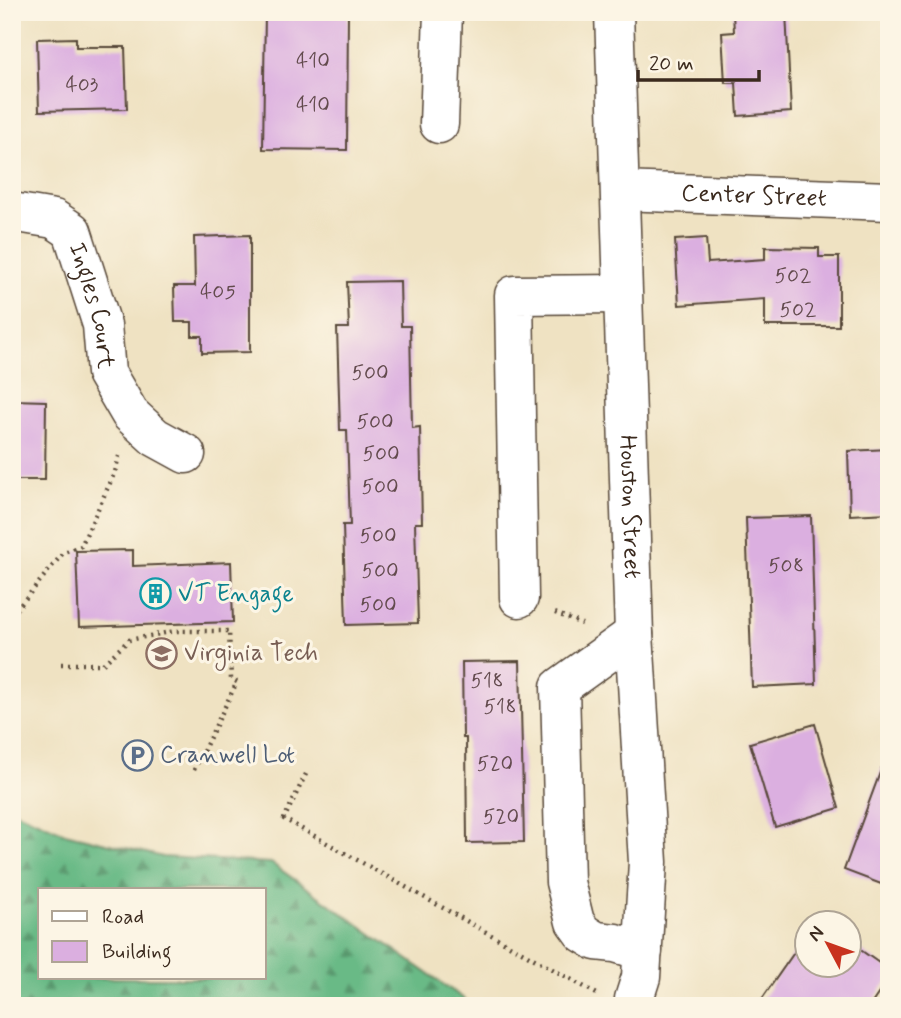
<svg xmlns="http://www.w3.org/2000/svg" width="901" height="1018" font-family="Mynerve,sans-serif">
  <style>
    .forest { fill: url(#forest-firs); stroke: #527252; stroke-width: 2; fill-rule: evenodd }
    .building { fill: #dbafe0 }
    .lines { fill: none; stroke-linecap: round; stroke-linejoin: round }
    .minor-casing { stroke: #564637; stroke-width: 41 }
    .path { stroke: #564637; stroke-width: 4.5; stroke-dasharray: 2 5; stroke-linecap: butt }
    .minor { stroke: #fff; stroke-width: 38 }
    .labels { text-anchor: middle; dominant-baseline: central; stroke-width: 6; stroke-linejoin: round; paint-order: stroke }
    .number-label { font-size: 21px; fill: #634b4e }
    .street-label { font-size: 24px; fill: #3b2a1e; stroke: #fcf5e5 }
    .culture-label { font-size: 24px; fill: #0d838f; stroke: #fcf5e5; text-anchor: start }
    .education-label { font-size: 24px; fill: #785e54; stroke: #fcf5e5; text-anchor: start }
    .service-label { font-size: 24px; fill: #4e5e75; stroke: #fcf5e5; text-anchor: start }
  </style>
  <defs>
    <pattern id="forest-firs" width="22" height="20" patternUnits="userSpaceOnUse" patternTransform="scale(1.75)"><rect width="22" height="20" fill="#69ba86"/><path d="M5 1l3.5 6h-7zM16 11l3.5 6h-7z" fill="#58976d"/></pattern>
  </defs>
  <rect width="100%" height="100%" fill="#fcf5e5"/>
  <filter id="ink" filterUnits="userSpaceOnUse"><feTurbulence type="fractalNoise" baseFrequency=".0143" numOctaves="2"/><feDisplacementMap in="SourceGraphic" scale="14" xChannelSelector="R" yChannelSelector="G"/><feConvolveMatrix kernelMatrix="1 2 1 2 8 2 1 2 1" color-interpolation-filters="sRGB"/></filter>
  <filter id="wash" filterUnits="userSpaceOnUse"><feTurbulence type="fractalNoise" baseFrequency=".00686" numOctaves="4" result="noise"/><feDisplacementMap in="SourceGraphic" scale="28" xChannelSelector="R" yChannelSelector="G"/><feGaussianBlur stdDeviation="1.57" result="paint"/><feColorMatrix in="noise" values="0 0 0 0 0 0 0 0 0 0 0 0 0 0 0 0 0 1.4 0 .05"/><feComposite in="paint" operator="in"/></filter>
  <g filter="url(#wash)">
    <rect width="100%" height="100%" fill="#efe2c2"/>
    <path class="forest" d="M12,810L65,833L163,857L271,863L474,1006H12ZM40,890H264V978H40Z"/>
    <g id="blocks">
      <g class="building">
        <polygon points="265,12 348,12 347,150 263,149"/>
        <polygon points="733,12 786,12 791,112 738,116 736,83 725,83 722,33 734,32"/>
        <polygon points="76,38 76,47 125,47 127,109 39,111 37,39"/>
        <polygon points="250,235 250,352 202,353 202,336 192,336 192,322 175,322 174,286 195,286 194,237"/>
        <polygon points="706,238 708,263 765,259 765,247 819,248 819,257 839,257 839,326 765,326 765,299 679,305 675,240"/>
        <polygon points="400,281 401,326 410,326 412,428 420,427 422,523 415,523 418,623 346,625 343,525 350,525 347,430 340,430 337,328 349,328 347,282"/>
        <polygon points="12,400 46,401 45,480 12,480"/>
        <polygon points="889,449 889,513 850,515 848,451"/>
        <polygon points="811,516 816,684 752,687 746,518"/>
        <polygon points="133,550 133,566 231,562 233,622 79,627 76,551"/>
        <polygon points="520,661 524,842 467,843 466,738 463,738 462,662"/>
        <polygon points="815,724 839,808 775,827 750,743"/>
        <polygon points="885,759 889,759 889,887 844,870"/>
        <polygon points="807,934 807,965 849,965 849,942 889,970 889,978 870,1006 757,1006"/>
      </g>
    </g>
  </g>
  <g filter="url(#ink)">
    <use href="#blocks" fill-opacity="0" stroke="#564637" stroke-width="2"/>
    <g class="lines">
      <defs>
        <g id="minor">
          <path id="s1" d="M614,12L634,634L648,862L641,977L634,999"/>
          <polyline points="439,124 443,12"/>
          <path id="s2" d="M621,191L889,201"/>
          <path id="s3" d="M12,212L54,219L72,231L102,325L106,373L130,414L155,437L186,454"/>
          <polyline points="519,598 514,295 622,294"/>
          <polyline points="634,634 560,687 565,882 575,922 583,933 596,941 615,943 643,951"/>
        </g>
      </defs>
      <use href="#minor" class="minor-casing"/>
      <g class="path">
        <polyline points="555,613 582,624"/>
        <polyline points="12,615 64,552 81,546 115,472 119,456"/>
        <polyline points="61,664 103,664 129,640 175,631 229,631 231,679 237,682 193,772"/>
        <polyline points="306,774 284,819 597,994"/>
      </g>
      <use href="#minor" class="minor"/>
    </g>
  </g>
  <defs>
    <symbol id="building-ring" viewBox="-11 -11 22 22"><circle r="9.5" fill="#fcf5e5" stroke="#0f9aa8" stroke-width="1.5"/><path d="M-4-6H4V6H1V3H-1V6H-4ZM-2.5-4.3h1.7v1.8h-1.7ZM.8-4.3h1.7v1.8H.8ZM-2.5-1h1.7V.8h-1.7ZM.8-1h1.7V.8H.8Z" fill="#0f9aa8"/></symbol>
    <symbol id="university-ring" viewBox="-11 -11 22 22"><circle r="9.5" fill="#fcf5e5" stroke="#8d6e63" stroke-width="1.5"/><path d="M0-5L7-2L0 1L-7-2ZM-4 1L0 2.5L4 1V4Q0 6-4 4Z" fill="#8d6e63"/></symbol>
    <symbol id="parking-ring" viewBox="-11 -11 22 22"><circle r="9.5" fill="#fcf5e5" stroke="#5c6f8a" stroke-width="1.5"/><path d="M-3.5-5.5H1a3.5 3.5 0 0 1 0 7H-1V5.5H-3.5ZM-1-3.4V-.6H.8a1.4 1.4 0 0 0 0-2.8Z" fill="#5c6f8a"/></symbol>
  </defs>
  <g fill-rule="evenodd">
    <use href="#building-ring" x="138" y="576" width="35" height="35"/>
    <use href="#university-ring" x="144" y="636" width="35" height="35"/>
    <use href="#parking-ring" x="120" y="738" width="35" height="35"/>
  </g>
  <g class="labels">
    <g class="number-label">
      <text x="313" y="61">410</text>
      <text x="82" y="85">403</text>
      <text x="313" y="105">410</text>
      <text x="793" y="276">502</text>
      <text x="218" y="292">405</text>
      <text x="798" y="310">502</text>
      <text x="370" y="373">500</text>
      <text x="375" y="422">500</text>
      <text x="381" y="454">500</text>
      <text x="380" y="487">500</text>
      <text x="378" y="536">500</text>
      <text x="786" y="566">508</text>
      <text x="380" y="571">500</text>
      <text x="378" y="605">500</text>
      <text x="487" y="681">518</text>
      <text x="500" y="707">518</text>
      <text x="495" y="764">520</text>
      <text x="501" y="817">520</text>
    </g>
    <g class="street-label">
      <text stroke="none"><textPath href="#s2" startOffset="133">Center Street</textPath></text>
      <text stroke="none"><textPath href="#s3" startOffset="142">Ingles Court</textPath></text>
      <text stroke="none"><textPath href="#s1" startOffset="495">Houston Street</textPath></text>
    </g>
    <g class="culture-label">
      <text x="178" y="594">VT Engage</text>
    </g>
    <g class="education-label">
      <text x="184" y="653">Virginia Tech</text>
    </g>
    <g class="service-label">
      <text x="160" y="755">Cranwell Lot</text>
    </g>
  </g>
  <rect width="901" height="1018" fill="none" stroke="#fcf5e5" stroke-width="42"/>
  <rect x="38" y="888" width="228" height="91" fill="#fcf5e5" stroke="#afa495" stroke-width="2"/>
  <rect x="52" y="911" width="35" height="10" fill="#ffffff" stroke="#afa495" stroke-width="2"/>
  <text x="102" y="923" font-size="21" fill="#3b2a1e">Road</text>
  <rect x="52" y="941" width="35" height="21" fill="#dbafe0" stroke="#afa495" stroke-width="2"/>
  <text x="102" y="958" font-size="21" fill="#3b2a1e">Building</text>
  <g transform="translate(828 944) rotate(311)"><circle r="33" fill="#fcf5e5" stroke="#afa495" stroke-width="2"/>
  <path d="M0-5L12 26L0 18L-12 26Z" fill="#c8321e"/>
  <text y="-10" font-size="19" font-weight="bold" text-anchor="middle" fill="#3b2a1e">N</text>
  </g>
  <path d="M638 70v10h121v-10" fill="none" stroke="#3b2a1e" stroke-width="3.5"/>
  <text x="649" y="70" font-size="21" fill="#3b2a1e" stroke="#fcf5e5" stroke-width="5" paint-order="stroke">20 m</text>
</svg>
